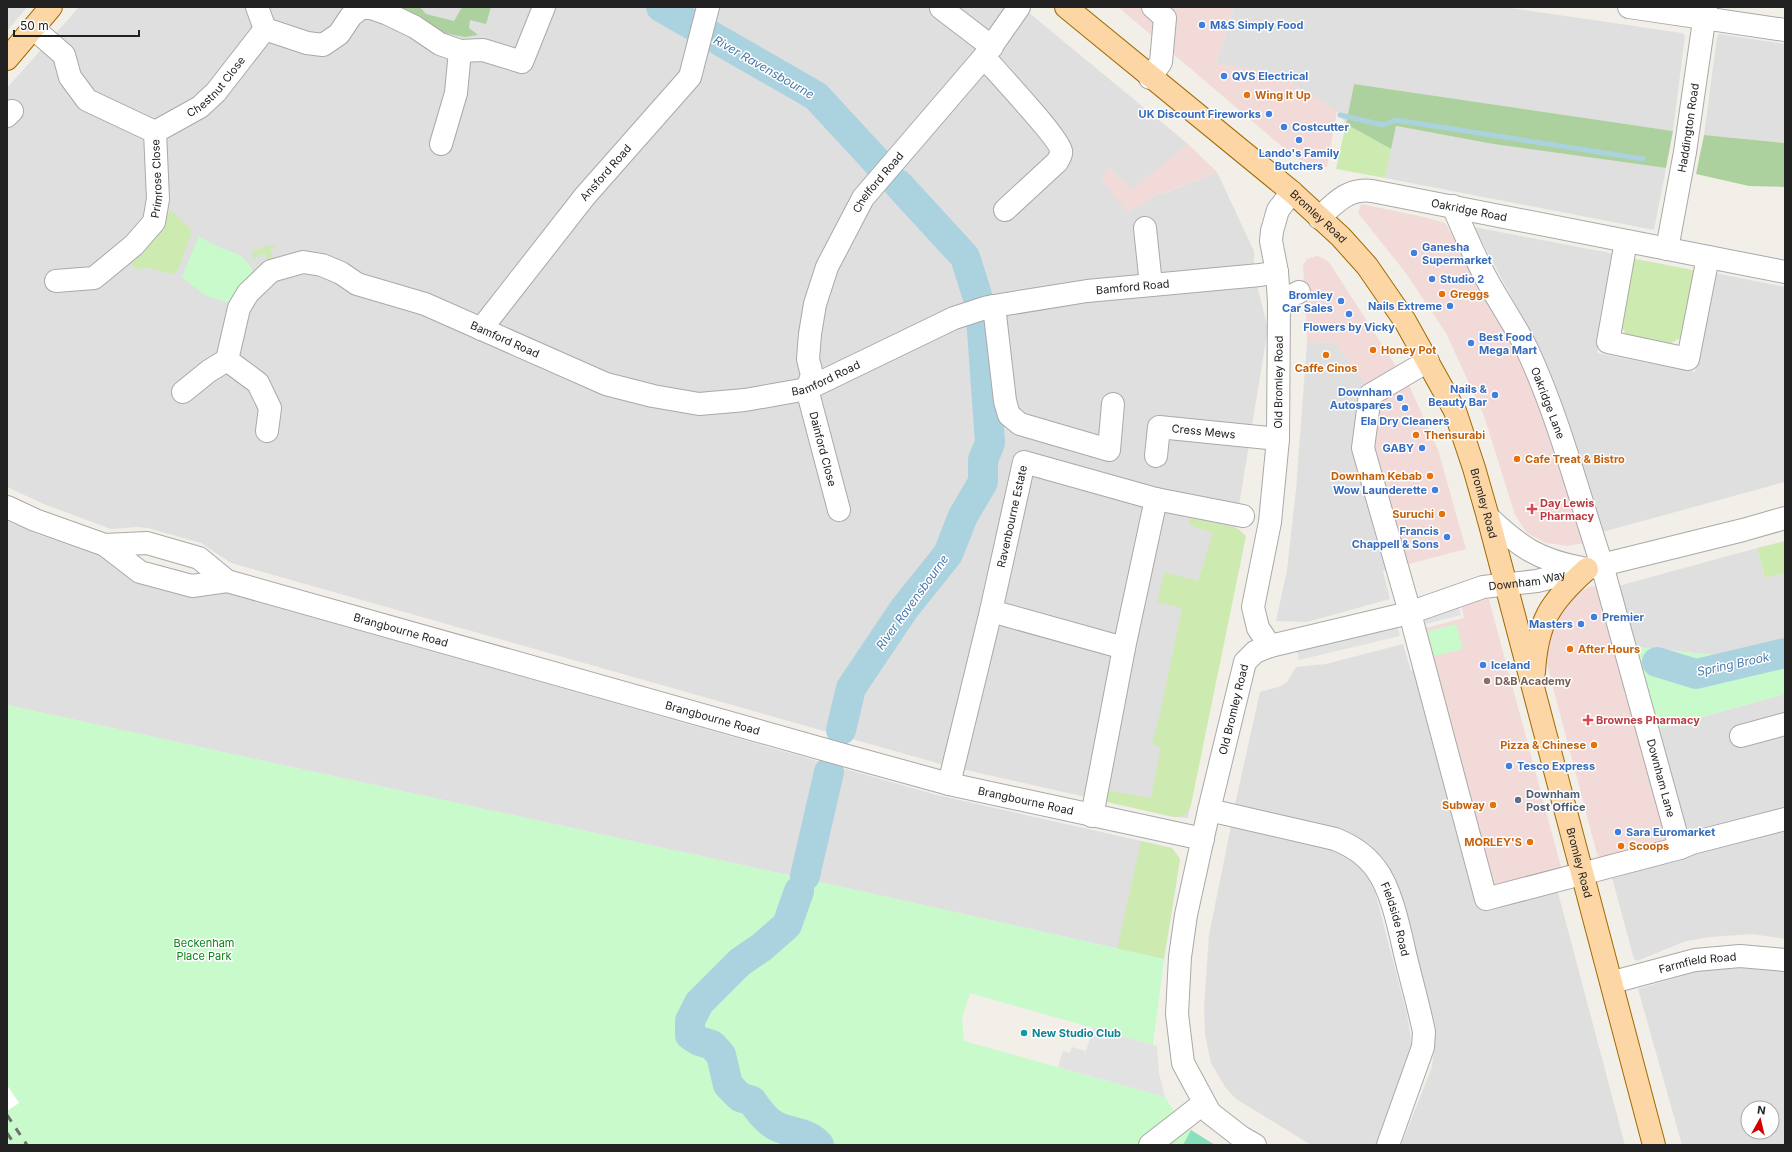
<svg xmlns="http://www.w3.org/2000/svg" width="1792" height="1152" font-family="Inter,sans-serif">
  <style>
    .residential { fill: #e0dfdf; fill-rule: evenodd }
    .commercial { fill: #f2dad9 }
    .grass { fill: #cdebb0 }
    .forest { fill: #add19e }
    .park { fill: #c8facc }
    .pitch { fill: #88e0be }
    .parking { fill: #e2e2e2 }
    .pier { fill: #fff }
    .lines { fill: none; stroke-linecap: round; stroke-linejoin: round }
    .stream { stroke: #aad3df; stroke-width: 5 }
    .river { stroke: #aad3df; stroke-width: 30 }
    .minor-casing { stroke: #a9a9a9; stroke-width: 24 }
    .major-casing { stroke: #a06b00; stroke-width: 24 }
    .minor { stroke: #fff; stroke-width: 22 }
    .major { stroke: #fcd6a4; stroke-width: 22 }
    .rail { stroke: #707070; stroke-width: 3; stroke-dasharray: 8 8; stroke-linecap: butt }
    .shop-dot { fill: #3f7fe0; stroke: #fff; stroke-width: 1.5 }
    .food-dot { fill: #e8710a; stroke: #fff; stroke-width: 1.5 }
    .health-dot { fill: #e0444e; stroke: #fff; stroke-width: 1.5 }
    .education-dot { fill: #8d6e63; stroke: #fff; stroke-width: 1.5 }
    .service-dot { fill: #5c6f8a; stroke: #fff; stroke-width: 1.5 }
    .culture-dot { fill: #0f9aa8; stroke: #fff; stroke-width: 1.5 }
    .labels { text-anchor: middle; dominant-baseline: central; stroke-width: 3; stroke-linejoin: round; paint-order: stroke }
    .shop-label { font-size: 11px; font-weight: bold; fill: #366cbe; stroke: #fff; text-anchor: start }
    .street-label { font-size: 11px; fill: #222; stroke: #fff }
    .food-label { font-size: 11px; font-weight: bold; fill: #c56008; stroke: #fff; text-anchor: start }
    .health-label { font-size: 11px; font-weight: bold; fill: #be3a42; stroke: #fff; text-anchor: start }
    .education-label { font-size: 11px; font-weight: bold; fill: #785e54; stroke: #fff; text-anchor: start }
    .service-label { font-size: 11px; font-weight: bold; fill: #4e5e75; stroke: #fff; text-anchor: start }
    .park-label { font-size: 11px; fill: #0c8416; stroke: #fff }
    .culture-label { font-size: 11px; font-weight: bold; fill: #0d838f; stroke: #fff; text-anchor: start }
    .water-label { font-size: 12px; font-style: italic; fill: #4a7aab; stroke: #fff }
  </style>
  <rect width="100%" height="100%" fill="#f2efe9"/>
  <g class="residential">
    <polygon points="7,7 27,7 7,31"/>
    <polygon points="79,7 1022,7 1188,144 1132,191 1109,168 1128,212 1160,192 1162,194 1217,172 1254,251 1254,275 1268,328 1188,818 1174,817 944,765 231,563 201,543 148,528 137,527 111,529 46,505 7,487 7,88"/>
    <polygon points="1234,7 1504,7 1682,33 1685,36 1673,131 1354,84 1346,124 1337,111 1216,63"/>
    <polygon points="1719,34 1785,44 1785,143 1704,135 1717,37"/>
    <polygon points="1395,126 1493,144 1666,168 1654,230 1385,178"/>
    <polygon points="1474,227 1615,254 1597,353 1695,372 1715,273 1785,287 1785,482 1595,534 1534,339"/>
    <polygon points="1307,342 1336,343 1366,385 1360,392 1389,570 1383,571 1390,599 1307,622 1276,621 1287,570 1296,490"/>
    <polygon points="7,521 37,534 102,556 130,579 186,594 223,592 937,795 1172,848 1180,859 1164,959 834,885 7,705"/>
    <polygon points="1757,548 1765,578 1785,573 1785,641 1723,656 1627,646 1611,588"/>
    <polygon points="1403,644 1411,671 1417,669 1480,908 1557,889 1625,1145 1401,1145 1432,1067 1435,1040 1395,878 1383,859 1371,845 1345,831 1235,804 1260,692 1281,686 1287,682 1296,667 1326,664"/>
    <polygon points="1785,694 1785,939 1752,934 1711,937 1686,941 1637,961 1634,959 1612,878 1689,856 1651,731"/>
    <polygon points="1231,826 1332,850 1346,856 1358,865 1369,879 1375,892 1407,1014 1412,1046 1410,1059 1375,1145 1311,1145 1236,1099 1225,1087 1211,1063 1205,1035 1204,1007 1209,935"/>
    <path d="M1739,965L1785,970V1145H1682L1638,989L1702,970ZM1748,1108H1772V1132H1748Z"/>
  </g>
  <g class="commercial">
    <polygon points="1118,7 1234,7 1216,63 1277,73 1337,111 1327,167 1309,164 1296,158 1286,150"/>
    <polygon points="1188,144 1217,172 1161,194 1160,192 1128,212 1101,179 1109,168 1132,190"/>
    <polygon points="1361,204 1424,217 1445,223 1476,274 1553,421 1584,543 1568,546 1546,543 1527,533 1515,515 1484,416 1446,333 1405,272 1358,213"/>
    <polygon points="1317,256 1323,258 1329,262 1397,368 1366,385 1336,343 1307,342 1303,265 1307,259"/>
    <polygon points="1408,383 1438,450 1466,549 1405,565 1370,448 1377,399"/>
    <polygon points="1592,586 1599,588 1669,843 1601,859 1597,854 1544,653 1546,633 1576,593"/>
    <polygon points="1488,596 1561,867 1560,871 1490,893 1424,630 1426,628 1464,618 1461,603"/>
  </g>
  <g class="grass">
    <polygon points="1346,124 1391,149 1385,178 1336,169"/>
    <path d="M171,210L192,231L179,268L175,273L171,274L149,268L136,269L128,260C138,253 150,245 157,235C163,227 164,216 171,210Z"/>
    <polygon points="269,245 275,245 277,246 270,249 275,262 271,264 264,253 254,259 252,251"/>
    <polygon points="1631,258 1698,271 1682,337 1666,346 1626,335 1621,326"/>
    <path d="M1189,517L1237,528L1246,536L1191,805C1188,814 1183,817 1174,817L1103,801L1105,790L1151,798L1161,747L1152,744L1160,714L1182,608L1157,602L1164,572L1198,581L1213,533L1189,525Z"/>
    <polygon points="1785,541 1785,573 1765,578 1757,548"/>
    <polygon points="1141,841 1172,848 1180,859 1164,959 1117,949"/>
  </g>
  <g class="forest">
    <polygon points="401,7 420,7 426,14 454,21 461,9 464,7 491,7 486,24 470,20 469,28 478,35 465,37 432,31 400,8"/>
    <polygon points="1354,84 1673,131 1666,168 1493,144 1396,126 1391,149 1346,124"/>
    <polygon points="1704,135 1785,143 1785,187 1749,186 1696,174"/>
  </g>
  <g class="park">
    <path d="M199,236C206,240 212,245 219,247C240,256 242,252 254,273L233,304L204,295L182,277Z"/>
    <polygon points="1456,624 1463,649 1434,656 1428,631"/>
    <polygon points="1785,641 1785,694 1651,731 1627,646 1723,656"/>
    <polygon points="7,705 834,885 1164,959 1153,1045 970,993 962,1019 964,1041 1165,1097 1179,1119 1191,1130 1183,1145 7,1145"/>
  </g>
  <polygon class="pitch" points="1191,1130 1215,1145 1183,1145"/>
  <g class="parking">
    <polygon points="1458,604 1461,615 1426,624 1423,613"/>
    <polygon points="1397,624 1400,636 1299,660 1296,648"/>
    <polygon points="1093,1028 1157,1046 1159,1073 1165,1097 1058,1067 1063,1051 1070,1053 1072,1047 1086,1051"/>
  </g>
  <polygon class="pier" points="7,1085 19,1103 7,1111"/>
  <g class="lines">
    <polyline class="stream" points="1340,115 1383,125 1396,120 1643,159"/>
    <g class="river">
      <polyline points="661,7 816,96 889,175"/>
      <polyline points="898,184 965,257 977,295"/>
      <polyline points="1657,662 1696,674 1785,653"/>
      <polyline points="841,730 851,688 904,609 948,554 963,516 983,482 983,460 990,443 982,330 979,308"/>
      <polyline points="805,876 829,772"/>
      <path d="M799,891L787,925L762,947L740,962L699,1003L690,1021V1035L699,1041L712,1045L721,1055L728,1085L740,1097L752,1101C758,1110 766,1121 776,1126C789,1133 809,1132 819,1145"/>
    </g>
    <defs>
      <g id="minor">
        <polyline points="257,7 265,29"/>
        <polyline points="1629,7 1785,30"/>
        <polyline points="941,8 992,47"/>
        <polyline points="34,29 64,55 70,77 87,100 155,132"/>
        <polyline points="460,51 483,50 522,62 544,7"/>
        <path d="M984,57C996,71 1060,139 1061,151C1062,155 1059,158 1057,162L1005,210"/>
        <polyline points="1150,78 1161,62 1165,18 1153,7"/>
        <polyline points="7,116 12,111"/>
        <path id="s1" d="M155,132L200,107L216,92L265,29L307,43L323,45L339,34L351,16L361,8H371L388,14L415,27L440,44L460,51L456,93L441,144"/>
        <path id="s2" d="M1319,218C1336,202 1348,188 1372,191L1785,272"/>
        <polyline points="1145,228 1151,285"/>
        <polyline points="1626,241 1608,342 1688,359 1708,257"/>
        <path id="s3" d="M1667,249L1685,152L1706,7"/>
        <path id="s4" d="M56,281L94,278L134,245L154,222L158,199L155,132"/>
        <polyline points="1279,302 1299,292"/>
        <polyline points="994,306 1005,401 1009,415 1020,424 1109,450 1113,404"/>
        <path id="s5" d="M481,329L585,196L690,77L708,7"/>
        <polyline points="227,360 258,383 270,408 267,431"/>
        <path d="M1428,361L1370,395L1363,448L1407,602L1486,899L1680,848L1602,565C1578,493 1559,418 1527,349C1515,325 1499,302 1486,278C1474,255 1463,230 1453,206"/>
        <path id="s6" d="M807,389L812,375L808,359L810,334L815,304L827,267L863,198L984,57L1019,7"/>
        <path id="s7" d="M807,389L839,510"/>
        <path id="s8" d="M183,392L209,371L227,360L239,308L248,293L271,271L303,262L322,265L341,273L357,284L425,304L606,384L653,396L699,404L745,400L807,389L954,318L988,307L1087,291L1260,275L1277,272"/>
        <path id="s9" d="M1156,456L1159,427L1278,439"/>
        <polyline points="7,507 35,520 105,545 140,572 192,586 227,581"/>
        <path d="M1488,517C1520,547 1538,560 1582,568"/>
        <path id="s10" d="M105,545L147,543L199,558L227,581L851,757L949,784L1203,839"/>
        <path id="s11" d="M1270,646L1258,628L1253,607L1270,522L1278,439L1279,302L1277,272L1271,241L1272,231L1278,210L1292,192"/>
        <path id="s12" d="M1124,648L991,611L1024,462L1156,499L1243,516"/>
        <polyline points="1741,736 1785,724"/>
        <polyline points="949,784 991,611"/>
        <path id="s13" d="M1209,810L1335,839C1352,846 1365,854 1376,869C1392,890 1400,932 1406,958C1412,983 1419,1007 1424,1032L1423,1047L1388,1145"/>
        <polyline points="1092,816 1124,648 1156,499"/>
        <polyline points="1680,848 1692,843 1785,819"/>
        <path id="s14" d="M1613,982L1695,960L1740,956L1785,960"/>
        <polyline points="1150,1145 1204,1103"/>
        <path id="s15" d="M1255,1145L1241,1137L1210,1113L1183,1063L1177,1014L1180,957L1186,915L1209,810L1245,662L1255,652L1270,646L1409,613L1483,587L1537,581L1743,530L1785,518"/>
      </g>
      <g id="major">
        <path id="s16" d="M1066,7L1292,192L1341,237L1367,266L1405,321L1455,411L1474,468L1488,517L1654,1145"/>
        <polyline points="7,59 51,7"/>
        <path d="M1534,672C1537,622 1550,602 1587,569"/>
      </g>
    </defs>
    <use href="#minor" class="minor-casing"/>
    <use href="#major" class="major-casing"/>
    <use href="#minor" class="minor"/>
    <use href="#major" class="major"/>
    <g class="rail">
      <polyline points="7,1115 27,1145"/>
      <polyline points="7,1133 15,1145"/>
    </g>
  </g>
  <g class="shop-dot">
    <circle cx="1202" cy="25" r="4"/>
    <circle cx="1224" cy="76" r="4"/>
    <circle cx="1269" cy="114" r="4"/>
    <circle cx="1284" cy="127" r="4"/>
    <circle cx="1299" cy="140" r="4"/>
    <circle cx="1414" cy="253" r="4"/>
    <circle cx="1432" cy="279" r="4"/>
    <circle cx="1341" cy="301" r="4"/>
    <circle cx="1450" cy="306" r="4"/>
    <circle cx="1349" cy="314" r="4"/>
    <circle cx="1471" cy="343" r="4"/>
    <circle cx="1495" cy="395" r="4"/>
    <circle cx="1400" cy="398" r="4"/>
    <circle cx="1405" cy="408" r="4"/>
    <circle cx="1422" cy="448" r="4"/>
    <circle cx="1435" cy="490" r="4"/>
    <circle cx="1447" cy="537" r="4"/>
    <circle cx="1594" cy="617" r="4"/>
    <circle cx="1581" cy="624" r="4"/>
    <circle cx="1483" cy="665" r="4"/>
    <circle cx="1509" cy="766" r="4"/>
    <circle cx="1618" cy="832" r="4"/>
  </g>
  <g class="food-dot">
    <circle cx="1247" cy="95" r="4"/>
    <circle cx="1442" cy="294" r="4"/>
    <circle cx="1373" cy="350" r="4"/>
    <circle cx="1326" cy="355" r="4"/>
    <circle cx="1416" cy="435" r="4"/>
    <circle cx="1517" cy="459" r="4"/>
    <circle cx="1430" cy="476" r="4"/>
    <circle cx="1442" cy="514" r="4"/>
    <circle cx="1570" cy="649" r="4"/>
    <circle cx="1594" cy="745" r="4"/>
    <circle cx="1493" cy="805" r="4"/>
    <circle cx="1530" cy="842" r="4"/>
    <circle cx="1621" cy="846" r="4"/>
  </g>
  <g class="health-dot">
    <path d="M1530 503h4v4h4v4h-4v4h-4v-4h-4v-4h4z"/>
    <path d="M1586 714h4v4h4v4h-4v4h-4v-4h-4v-4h4z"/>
  </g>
  <circle class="education-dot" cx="1487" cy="681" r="4"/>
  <circle class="service-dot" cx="1518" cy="800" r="4"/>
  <circle class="culture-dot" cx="1024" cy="1033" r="4"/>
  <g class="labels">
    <g class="shop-label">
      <text x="1210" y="25">M&amp;S Simply Food</text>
      <text x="1232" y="76">QVS Electrical</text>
      <text x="1261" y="114" text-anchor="end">UK Discount Fireworks</text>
      <text x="1292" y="127">Costcutter</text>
      <text x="1299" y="153" text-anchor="middle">Lando's Family<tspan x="1299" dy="13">Butchers</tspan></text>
      <text x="1422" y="247">Ganesha<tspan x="1422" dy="13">Supermarket</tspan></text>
      <text x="1440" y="279">Studio 2</text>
      <text x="1333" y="295" text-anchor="end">Bromley<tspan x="1333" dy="13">Car Sales</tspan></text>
      <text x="1442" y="306" text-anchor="end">Nails Extreme</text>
      <text x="1349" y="327" text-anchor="middle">Flowers by Vicky</text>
      <text x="1479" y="337">Best Food<tspan x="1479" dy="13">Mega Mart</tspan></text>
      <text x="1487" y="389" text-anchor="end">Nails &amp;<tspan x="1487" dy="13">Beauty Bar</tspan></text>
      <text x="1392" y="392" text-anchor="end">Downham<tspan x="1392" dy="13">Autospares</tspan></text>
      <text x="1405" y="421" text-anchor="middle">Ela Dry Cleaners</text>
      <text x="1414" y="448" text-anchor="end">GABY</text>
      <text x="1427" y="490" text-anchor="end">Wow Launderette</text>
      <text x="1439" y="531" text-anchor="end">Francis<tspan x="1439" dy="13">Chappell &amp; Sons</tspan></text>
      <text x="1602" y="617">Premier</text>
      <text x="1573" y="624" text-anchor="end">Masters</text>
      <text x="1491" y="665">Iceland</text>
      <text x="1517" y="766">Tesco Express</text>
      <text x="1626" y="832">Sara Euromarket</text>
    </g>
    <g class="street-label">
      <text stroke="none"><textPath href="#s1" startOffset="77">Chestnut Close</textPath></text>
      <text stroke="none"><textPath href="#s3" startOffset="123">Haddington Road</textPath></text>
      <text stroke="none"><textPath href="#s5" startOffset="200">Ansford Road</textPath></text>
      <text stroke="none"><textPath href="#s4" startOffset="164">Primrose Close</textPath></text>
      <text stroke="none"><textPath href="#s6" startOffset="225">Chelford Road</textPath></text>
      <text stroke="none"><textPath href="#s2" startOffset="161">Oakridge Road</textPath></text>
      <text stroke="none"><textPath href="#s16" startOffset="328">Bromley Road</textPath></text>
      <text stroke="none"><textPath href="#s8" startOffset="1068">Bamford Road</textPath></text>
      <text stroke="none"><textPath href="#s8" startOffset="408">Bamford Road</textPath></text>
      <text stroke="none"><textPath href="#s8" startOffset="744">Bamford Road</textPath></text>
      <text stroke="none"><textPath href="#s11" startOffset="270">Old Bromley Road</textPath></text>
      <text transform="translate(1548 403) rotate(69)">Oakridge Lane</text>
      <text stroke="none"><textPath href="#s9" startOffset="74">Cress Mews</textPath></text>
      <text stroke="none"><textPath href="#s7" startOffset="62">Dainford Close</textPath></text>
      <text stroke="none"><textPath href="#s16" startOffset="664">Bromley Road</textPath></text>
      <text stroke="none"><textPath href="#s12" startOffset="235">Ravenbourne Estate</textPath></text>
      <text stroke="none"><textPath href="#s15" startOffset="817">Downham Way</textPath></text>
      <text stroke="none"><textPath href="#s10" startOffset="313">Brangbourne Road</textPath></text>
      <text stroke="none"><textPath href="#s15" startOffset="472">Old Bromley Road</textPath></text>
      <text stroke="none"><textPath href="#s10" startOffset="637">Brangbourne Road</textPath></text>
      <text transform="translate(1661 778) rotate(75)">Downham Lane</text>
      <text stroke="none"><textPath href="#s10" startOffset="961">Brangbourne Road</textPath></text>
      <text stroke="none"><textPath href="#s16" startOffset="1036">Bromley Road</textPath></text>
      <text stroke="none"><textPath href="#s13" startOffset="235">Fieldside Road</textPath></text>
      <text stroke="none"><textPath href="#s14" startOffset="87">Farmfield Road</textPath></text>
    </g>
    <g class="food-label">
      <text x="1255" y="95">Wing It Up</text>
      <text x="1450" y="294">Greggs</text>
      <text x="1381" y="350">Honey Pot</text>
      <text x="1326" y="368" text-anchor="middle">Caffe Cinos</text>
      <text x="1424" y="435">Thensurabi</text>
      <text x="1525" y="459">Cafe Treat &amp; Bistro</text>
      <text x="1422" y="476" text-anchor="end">Downham Kebab</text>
      <text x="1434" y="514" text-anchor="end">Suruchi</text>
      <text x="1578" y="649">After Hours</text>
      <text x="1586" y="745" text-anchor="end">Pizza &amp; Chinese</text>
      <text x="1485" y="805" text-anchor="end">Subway</text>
      <text x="1522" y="842" text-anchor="end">MORLEY'S</text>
      <text x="1629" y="846">Scoops</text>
    </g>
    <g class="health-label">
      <text x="1540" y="503">Day Lewis<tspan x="1540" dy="13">Pharmacy</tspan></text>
      <text x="1596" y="720">Brownes Pharmacy</text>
    </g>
    <g class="education-label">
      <text x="1495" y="681">D&amp;B Academy</text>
    </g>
    <g class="service-label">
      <text x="1526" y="794">Downham<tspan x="1526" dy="13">Post Office</tspan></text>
    </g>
    <g class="park-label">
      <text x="204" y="943">Beckenham<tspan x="204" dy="13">Place Park</tspan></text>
    </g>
    <g class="culture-label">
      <text x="1032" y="1033">New Studio Club</text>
    </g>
    <g class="water-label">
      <text transform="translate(764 67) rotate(30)">River Ravensbourne</text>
      <text transform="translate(912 602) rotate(-54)">River Ravensbourne</text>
      <text transform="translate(1733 664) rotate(-12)">Spring Brook</text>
    </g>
  </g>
  <rect width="1792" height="1152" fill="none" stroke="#222222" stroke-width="16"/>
  <g transform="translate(1760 1120) rotate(8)"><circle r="19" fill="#ffffff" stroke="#a7a7a7"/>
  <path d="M0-3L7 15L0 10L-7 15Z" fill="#d40000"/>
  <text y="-6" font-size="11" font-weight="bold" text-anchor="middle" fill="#222222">N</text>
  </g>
  <path d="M14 30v6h125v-6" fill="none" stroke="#222222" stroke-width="2"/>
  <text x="20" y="30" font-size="12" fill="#222222" stroke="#ffffff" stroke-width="3" paint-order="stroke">50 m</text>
</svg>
